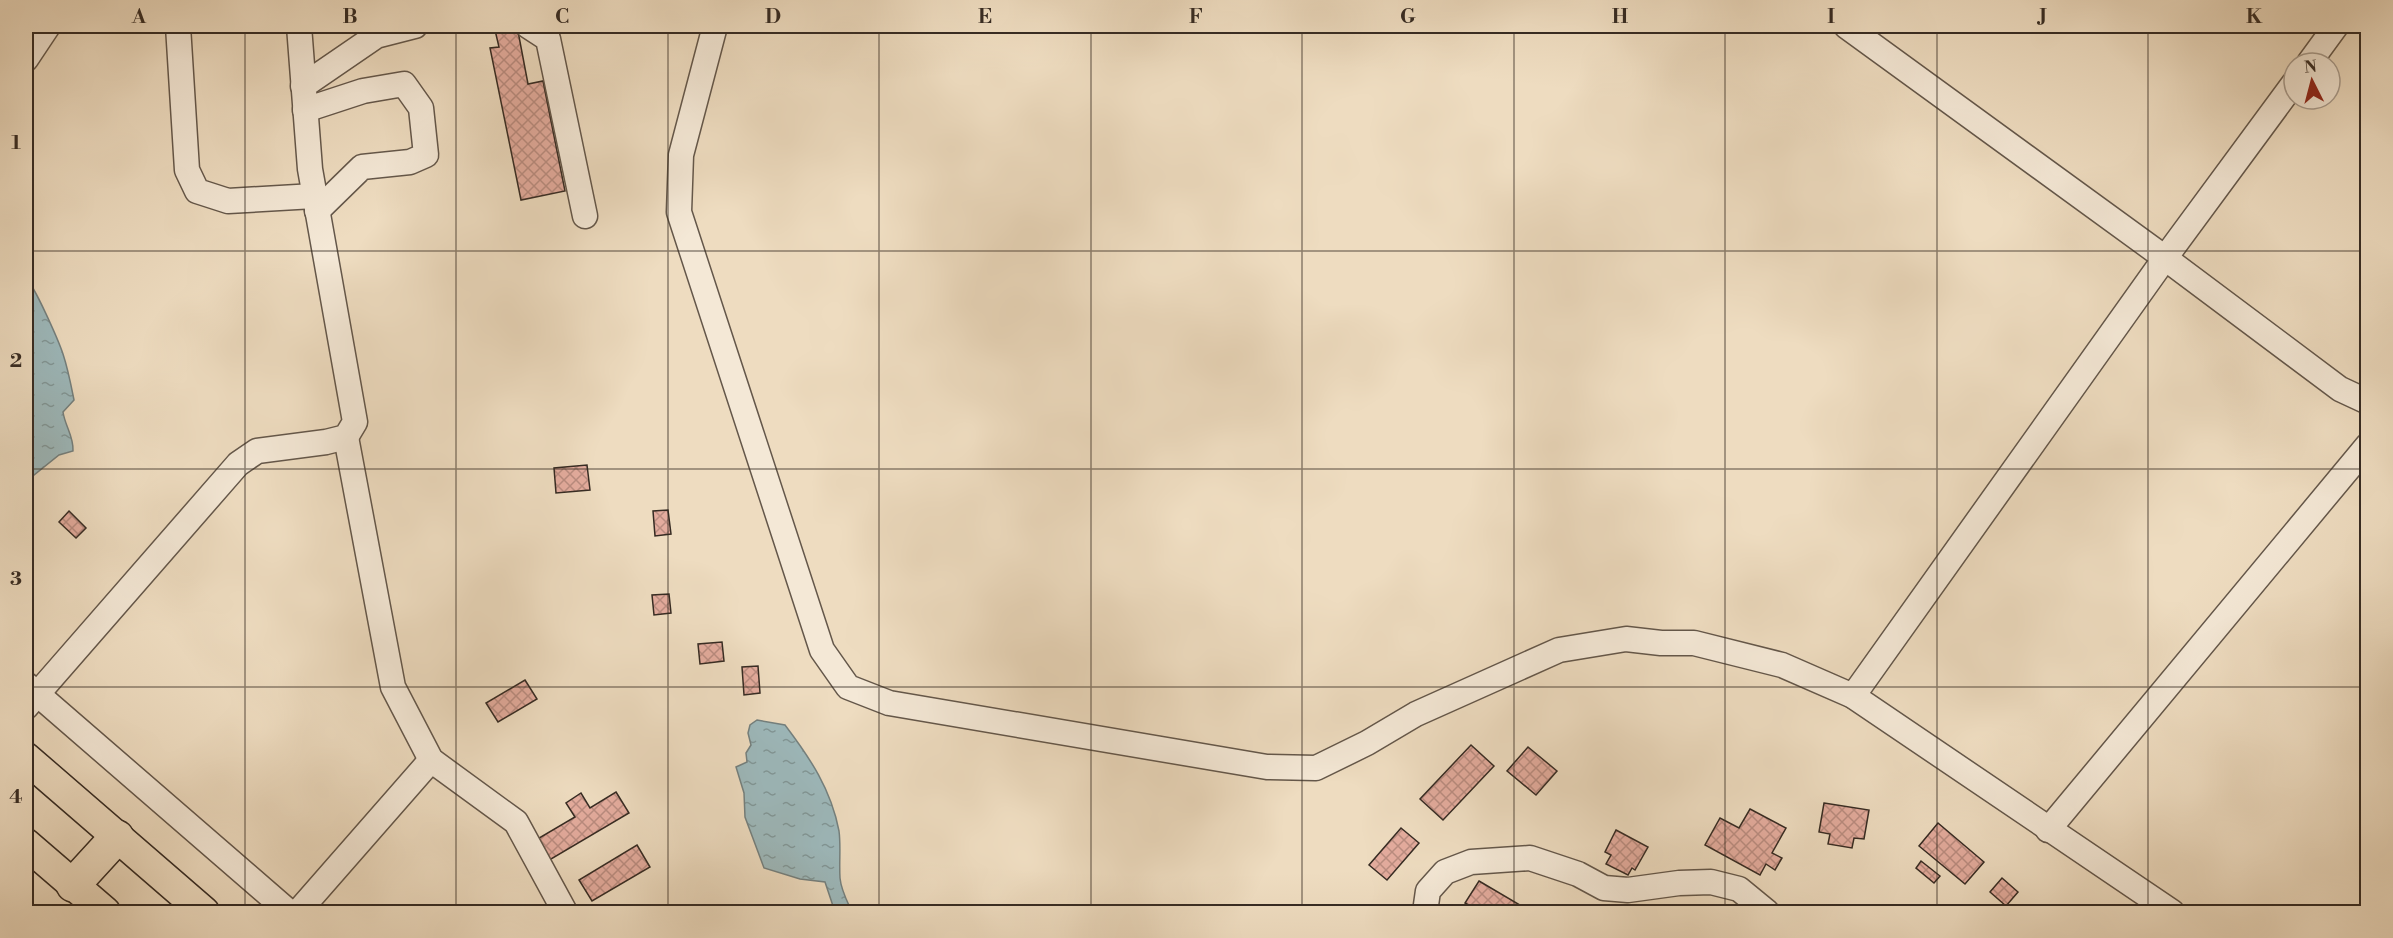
<svg xmlns="http://www.w3.org/2000/svg" width="2393" height="938" font-family="'Libre Bodoni',serif">
  <style>
    .water { fill: url(#water-ripples); stroke: #74807f; stroke-width: 1.5 }
    .building { fill: url(#building-cross-hatch); stroke: #362b23; stroke-width: 1.5 }
    .lines { fill: none; stroke-linecap: round; stroke-linejoin: round }
    .minor-casing { stroke: #64574a; stroke-width: 27 }
    .major-casing { stroke: #362b23; stroke-width: 33 }
    .highway-casing { stroke: #362b23; stroke-width: 36 }
    .minor { stroke: #f4e8d6; stroke-width: 24 }
    .major { stroke: #eedcc0; stroke-width: 30 }
    .highway { stroke: #eedcc0; stroke-width: 33 }
    .grid { fill: none; stroke: #362b23; stroke-width: 1.5; stroke-opacity: 0.55 }
    .neatline { fill: none; stroke: #362b23; stroke-width: 2 }
    .grid-label { font-size: 20px; text-anchor: middle; font-weight: bold; fill: #362b23 }
  </style>
  <defs>
    <pattern id="water-ripples" width="26" height="14" patternUnits="userSpaceOnUse" patternTransform="scale(1.5)"><rect width="26" height="14" fill="#9db9bc"/><path d="M2 4q2-2 4 0t4 0M15 11q2-2 4 0t4 0" fill="none" stroke="#819798"/></pattern>
    <pattern id="building-cross-hatch" width="8" height="8" patternUnits="userSpaceOnUse" patternTransform="scale(1.5)"><rect width="8" height="8" fill="#e4ac9e"/><path d="M0 0l8 8M0 8l8-8" fill="none" stroke="#ba8c80"/></pattern>
  </defs>
  <rect width="100%" height="100%" fill="#eedcc0"/>
  <filter id="stains"><feTurbulence type="fractalNoise" baseFrequency=".00333" numOctaves="4"/><feColorMatrix values="0 0 0 0 .2 0 0 0 0 .09 0 0 0 0 .02 0 0 0 .5 -.17"/></filter>
  <radialGradient id="worn" r=".72"><stop offset=".6" stop-color="#630" stop-opacity="0"/><stop offset="1" stop-color="#630" stop-opacity=".3"/></radialGradient>
  <g class="water">
    <path d="M26,279C34,284 59,342 63,354C68,369 71,385 74,400L63,412C65,426 74,437 73,451L59,455L29,479L26,477Z"/>
    <path d="M757,720L785,725C810,758 831,789 839,831C841,846 839,862 840,878C841,890 847,901 852,912H835L825,882L800,879L764,868L745,817L744,793L736,767L747,762L746,753L751,745L748,733L750,725Z"/>
  </g>
  <g class="building">
    <polygon points="517,26 528,84 543,81 565,191 521,200 490,48 499,47 495,30"/>
    <polygon points="587,465 590,490 556,493 554,468"/>
    <polygon points="668,510 671,534 655,536 653,511"/>
    <polygon points="69,511 86,528 76,538 59,522"/>
    <polygon points="669,594 671,613 654,615 652,595"/>
    <polygon points="722,642 724,661 700,664 698,644"/>
    <polygon points="758,666 760,693 744,695 742,667"/>
    <polygon points="525,680 537,699 498,722 486,703"/>
    <polygon points="1471,745 1494,766 1443,820 1420,799"/>
    <polygon points="1528,747 1557,771 1536,795 1507,771"/>
    <polygon points="616,792 629,813 546,862 534,841 575,817 566,803 581,793 590,808"/>
    <polygon points="1824,803 1869,810 1864,839 1854,838 1852,848 1828,844 1830,834 1819,832"/>
    <polygon points="1750,809 1786,828 1772,853 1782,858 1775,870 1766,864 1760,875 1705,845 1720,818 1739,828"/>
    <polygon points="1938,823 1984,862 1965,884 1919,846"/>
    <polygon points="1401,828 1419,843 1387,880 1369,865"/>
    <polygon points="1616,830 1648,847 1635,870 1632,868 1628,875 1606,864 1611,855 1605,852"/>
    <polygon points="637,845 650,867 592,901 579,880"/>
    <polygon points="1921,861 1940,876 1934,883 1916,868"/>
    <polygon points="2002,878 2018,892 2006,906 1990,892"/>
    <polygon points="1479,881 1530,911 1529,912 1480,912 1465,903"/>
  </g>
  <g class="lines">
    <defs>
      <g id="minor">
        <polyline points="178,26 187,170 197,191 228,201 314,196"/>
        <polyline points="528,26 548,39 585,216"/>
        <polyline points="715,26 681,155 679,212 822,650 848,687 889,703 1267,767 1316,768 1367,743 1416,714 1559,650 1626,639 1661,643 1694,643 1782,665 1853,696 2172,912"/>
        <polyline points="1846,26 2165,258 2340,389 2368,402"/>
        <polyline points="26,59 48,26"/>
        <polyline points="2309,63 2336,26"/>
        <polyline points="303,86 376,36 415,26"/>
        <polyline points="305,110 363,91 404,84 421,108 426,155 410,162 362,167 317,211"/>
        <polyline points="346,437 393,687 431,760 516,822 565,912"/>
        <polyline points="27,685 289,912"/>
        <polyline points="1853,696 2165,258 2294,83"/>
        <polyline points="26,707 238,464 257,451 326,442 346,437 355,422 310,169 299,26"/>
        <polyline points="2048,830 2368,445"/>
        <polyline points="298,912 431,760"/>
        <polyline points="1425,912 1428,891 1445,872 1471,862 1530,858 1578,874 1604,888 1628,890 1679,883 1711,882 1739,889 1767,912"/>
      </g>
      <g id="major">
        <polyline points="26,758 204,912"/>
        <polyline points="26,844 105,912"/>
      </g>
      <polyline id="highway" points="73,885 117,837"/>
    </defs>
    <use href="#minor" class="minor-casing"/>
    <use href="#major" class="major-casing"/>
    <use href="#highway" class="highway-casing"/>
    <use href="#minor" class="minor"/>
    <use href="#major" class="major"/>
    <use href="#highway" class="highway"/>
  </g>
  <path class="grid" d="M245,26V912M456,26V912M668,26V912M879,26V912M1091,26V912M1302,26V912M1514,26V912M1725,26V912M1937,26V912M2148,26V912M26,251H2368M26,469H2368M26,687H2368"/>
  <rect width="2393" height="938" fill="none" stroke="#eedcc0" stroke-width="66"/>
  <g transform="translate(2312 81) rotate(354)"><circle r="28" fill="#f4e8d6" stroke="#a89c8e" stroke-width="1.5"/>
  <path d="M0-4.5L10 22L0 15L-10 22Z" fill="#8f2418"/>
  <text y="-9" font-size="16" font-weight="bold" text-anchor="middle" fill="#362b23">N</text>
  </g>
  <rect x="33" y="33" width="2327" height="872" class="neatline"/>
  <g class="grid-label">
    <text x="139" y="23">A</text>
    <text x="350" y="23">B</text>
    <text x="562" y="23">C</text>
    <text x="773" y="23">D</text>
    <text x="985" y="23">E</text>
    <text x="1196" y="23">F</text>
    <text x="1408" y="23">G</text>
    <text x="1620" y="23">H</text>
    <text x="1831" y="23">I</text>
    <text x="2043" y="23">J</text>
    <text x="2254" y="23">K</text>
    <text x="16" y="149">1</text>
    <text x="16" y="367">2</text>
    <text x="16" y="585">3</text>
    <text x="16" y="803">4</text>
  </g>
  <rect width="100%" height="100%" filter="url(#stains)"/>
  <rect width="100%" height="100%" fill="url(#worn)"/>
</svg>
